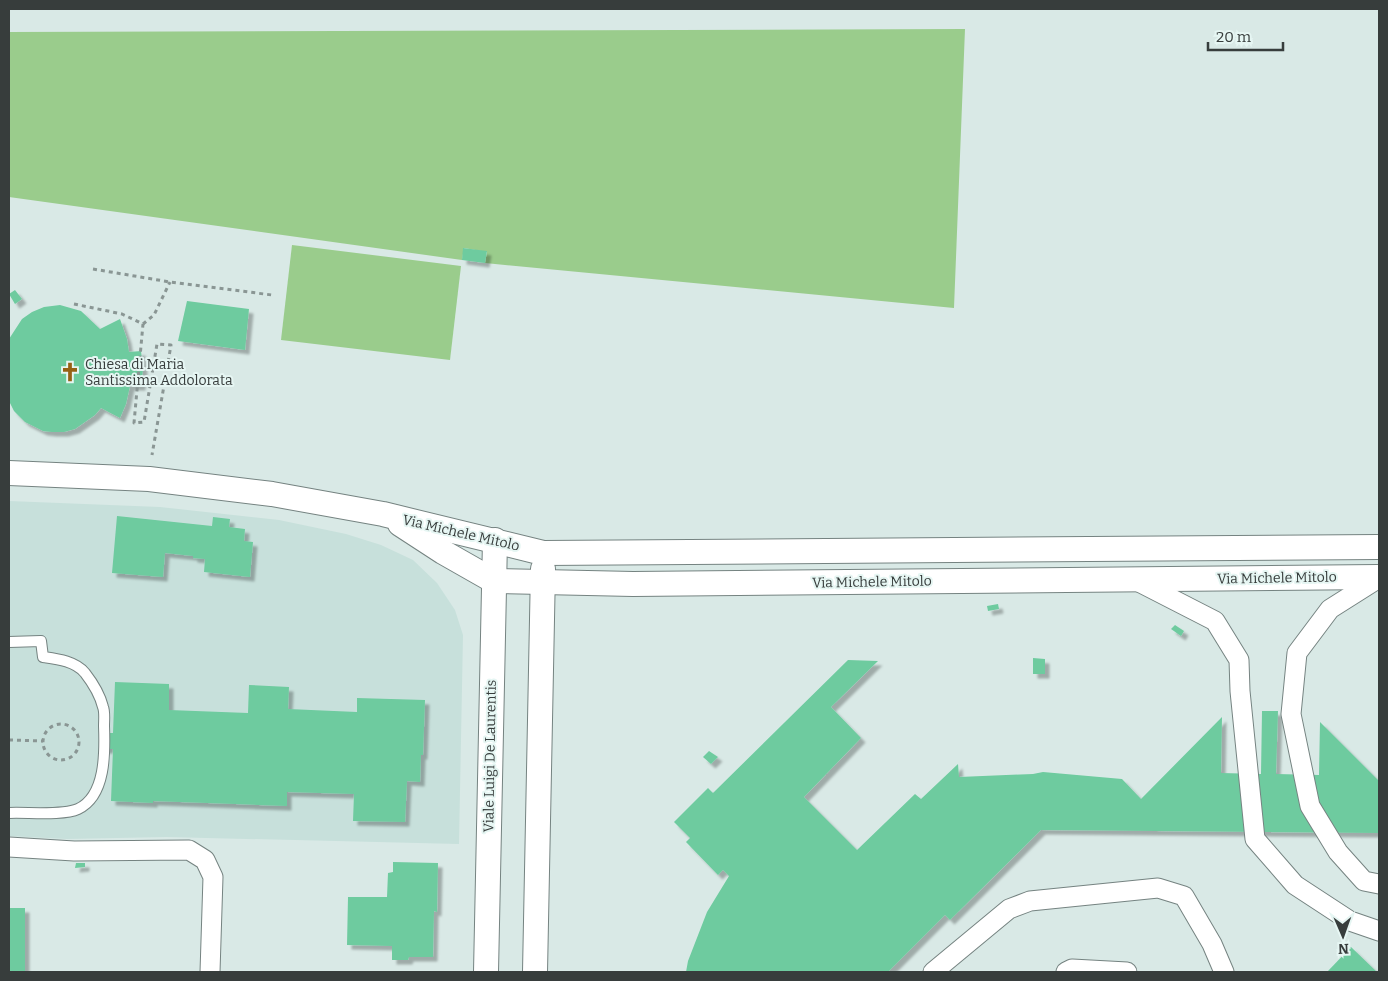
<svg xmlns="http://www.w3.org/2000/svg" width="1388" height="981" font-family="Bitter,serif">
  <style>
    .built { fill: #c7e0db }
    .green { fill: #9acc8c }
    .building { fill: #6ecb9f; filter: url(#shadow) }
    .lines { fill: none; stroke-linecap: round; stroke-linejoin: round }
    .service-casing { stroke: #758381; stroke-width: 12 }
    .minor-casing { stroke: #758381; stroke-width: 21 }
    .tertiary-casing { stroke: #758381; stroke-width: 26 }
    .path { stroke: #8a9694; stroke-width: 3; stroke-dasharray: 4 4; stroke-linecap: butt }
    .service { stroke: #fff; stroke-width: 10 }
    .minor { stroke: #fff; stroke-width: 19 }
    .tertiary { stroke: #fff; stroke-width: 24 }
    .labels { text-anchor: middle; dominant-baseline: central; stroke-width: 4; stroke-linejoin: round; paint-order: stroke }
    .poi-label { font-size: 14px; fill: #373d3c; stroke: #e6f6f3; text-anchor: start }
    .street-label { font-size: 14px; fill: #373d3c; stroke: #e6f6f3 }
  </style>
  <defs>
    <filter id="shadow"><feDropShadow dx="4.5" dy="4.5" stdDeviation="1" flood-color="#0004"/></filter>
  </defs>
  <rect width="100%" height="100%" fill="#d9e9e6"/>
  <polygon class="built" points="9,501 160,507 279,520 346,534 381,545 413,560 437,583 455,610 463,635 459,844 167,837 67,839 9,836"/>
  <g class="green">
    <polygon points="965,29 954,308 485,263 487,252 464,248 462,260 9,197 9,32"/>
    <polygon points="292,245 461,266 450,360 281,340"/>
  </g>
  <g class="building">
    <polygon points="463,248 487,251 485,263 462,260"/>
    <polygon points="15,290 22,299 15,304 9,294"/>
    <polygon points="187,301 249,309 245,350 178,341"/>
    <polygon points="60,305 81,311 100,329 120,319 127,339 129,352 141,351 143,369 141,386 130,386 126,404 120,418 101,408 95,415 75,429 64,432 52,432 43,431 25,422 14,411 9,401 9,339 22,319 32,312 44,307"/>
    <polygon points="117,516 212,526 213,517 230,519 229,527 245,529 244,541 253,542 250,577 204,572 205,559 193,558 193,556 165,553 163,577 112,573"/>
    <polygon points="998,604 999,609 988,611 987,606"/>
    <polygon points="1175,625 1184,631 1181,636 1171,629"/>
    <polygon points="1033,658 1045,659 1045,674 1033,674"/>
    <polygon points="848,660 878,661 831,707 861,738 804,797 857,850 915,794 921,799 958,764 959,777 1033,774 1043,772 1122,779 1141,799 1222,717 1221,773 1261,774 1262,711 1278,711 1276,774 1319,775 1320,722 1379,781 1379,833 1041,830 950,920 945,915 888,972 686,972 688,961 707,912 729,876 723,870 718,875 686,842 690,838 674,822 708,788 713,793"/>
    <polygon points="115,682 169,684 169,710 248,713 249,685 289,687 288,709 357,712 357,698 425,700 423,755 421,755 420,782 407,781 405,822 353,821 354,794 287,792 287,806 153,801 153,803 111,801 113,749 100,749 101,733 113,733"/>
    <polygon points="709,751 718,757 711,764 703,757"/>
    <polygon points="393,862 438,863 437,912 434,911 433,957 409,957 408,960 392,960 392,946 347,945 348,897 387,897 388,873 393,872"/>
    <polygon points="76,863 85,863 85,867 75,868"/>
    <rect x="9" y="908" width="16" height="64"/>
    <polygon points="1351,947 1377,972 1327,972"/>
  </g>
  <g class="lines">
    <defs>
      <path id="service" d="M9,642L41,641L43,657C57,659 75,661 85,673C92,682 100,695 103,707C105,712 104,720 104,726C105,752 106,796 78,809C63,816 26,812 9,813"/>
      <g id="minor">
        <polyline points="1379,578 1330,609 1297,653 1291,714 1310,806 1338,852 1364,881 1379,884"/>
        <polyline points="1135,580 1215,621 1239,660 1240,691 1255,839 1295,885 1350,921 1379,931"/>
        <polyline points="9,847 74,851 189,850 205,860 213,877 210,972"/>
        <polyline points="933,972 1009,909 1030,901 1158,888 1184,896 1212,944 1224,972"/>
        <polyline points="1066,972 1072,969 1127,972"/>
      </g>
      <g id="tertiary">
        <polyline points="9,473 149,479 272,494 383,514 543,553 1379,547"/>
        <polyline points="400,524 443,552 494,581 633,584 1379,577"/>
        <polyline points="486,972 495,540"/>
        <polyline points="535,972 543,569"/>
      </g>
    </defs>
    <use href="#service" class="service-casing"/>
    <use href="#minor" class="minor-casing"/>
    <use href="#tertiary" class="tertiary-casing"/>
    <g class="path">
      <polyline points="93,269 170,282 272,295"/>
      <polyline points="74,304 122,314 143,324 134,423 144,422 157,344 171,345 152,455"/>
      <polyline points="143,324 154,315 170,282"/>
      <circle cx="61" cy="742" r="18"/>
      <polyline points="9,740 43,741"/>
    </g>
    <use href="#service" class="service"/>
    <use href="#minor" class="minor"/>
    <use href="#tertiary" class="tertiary"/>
  </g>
  <defs>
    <symbol id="church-bare" viewBox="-9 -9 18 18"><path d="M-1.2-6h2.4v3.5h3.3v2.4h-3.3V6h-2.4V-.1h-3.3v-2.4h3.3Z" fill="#956215" stroke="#e6f6f3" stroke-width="2.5" paint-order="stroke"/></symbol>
  </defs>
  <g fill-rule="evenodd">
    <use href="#church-bare" x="56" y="358" width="28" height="28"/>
  </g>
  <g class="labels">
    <g class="poi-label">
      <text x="85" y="364">Chiesa di Maria<tspan x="85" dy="16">Santissima Addolorata</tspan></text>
    </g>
    <g class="street-label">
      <text transform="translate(461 533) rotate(13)">Via Michele Mitolo</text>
      <text transform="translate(1277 578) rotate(-1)">Via Michele Mitolo</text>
      <text transform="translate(872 582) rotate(-1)">Via Michele Mitolo</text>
      <text transform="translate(490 756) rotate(-89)">Viale Luigi De Laurentis</text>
    </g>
  </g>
  <rect width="1388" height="981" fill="none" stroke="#373d3c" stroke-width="20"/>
  <g transform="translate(1343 936) rotate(178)" stroke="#e6f6f3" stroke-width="4" paint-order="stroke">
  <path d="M0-4L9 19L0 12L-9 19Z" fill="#373d3c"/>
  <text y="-8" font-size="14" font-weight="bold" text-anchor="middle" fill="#373d3c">N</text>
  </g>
  <path d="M1208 42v8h75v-8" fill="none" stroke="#373d3c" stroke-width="2.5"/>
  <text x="1216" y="42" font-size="15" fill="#373d3c" stroke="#e6f6f3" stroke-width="4" paint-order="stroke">20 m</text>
</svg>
